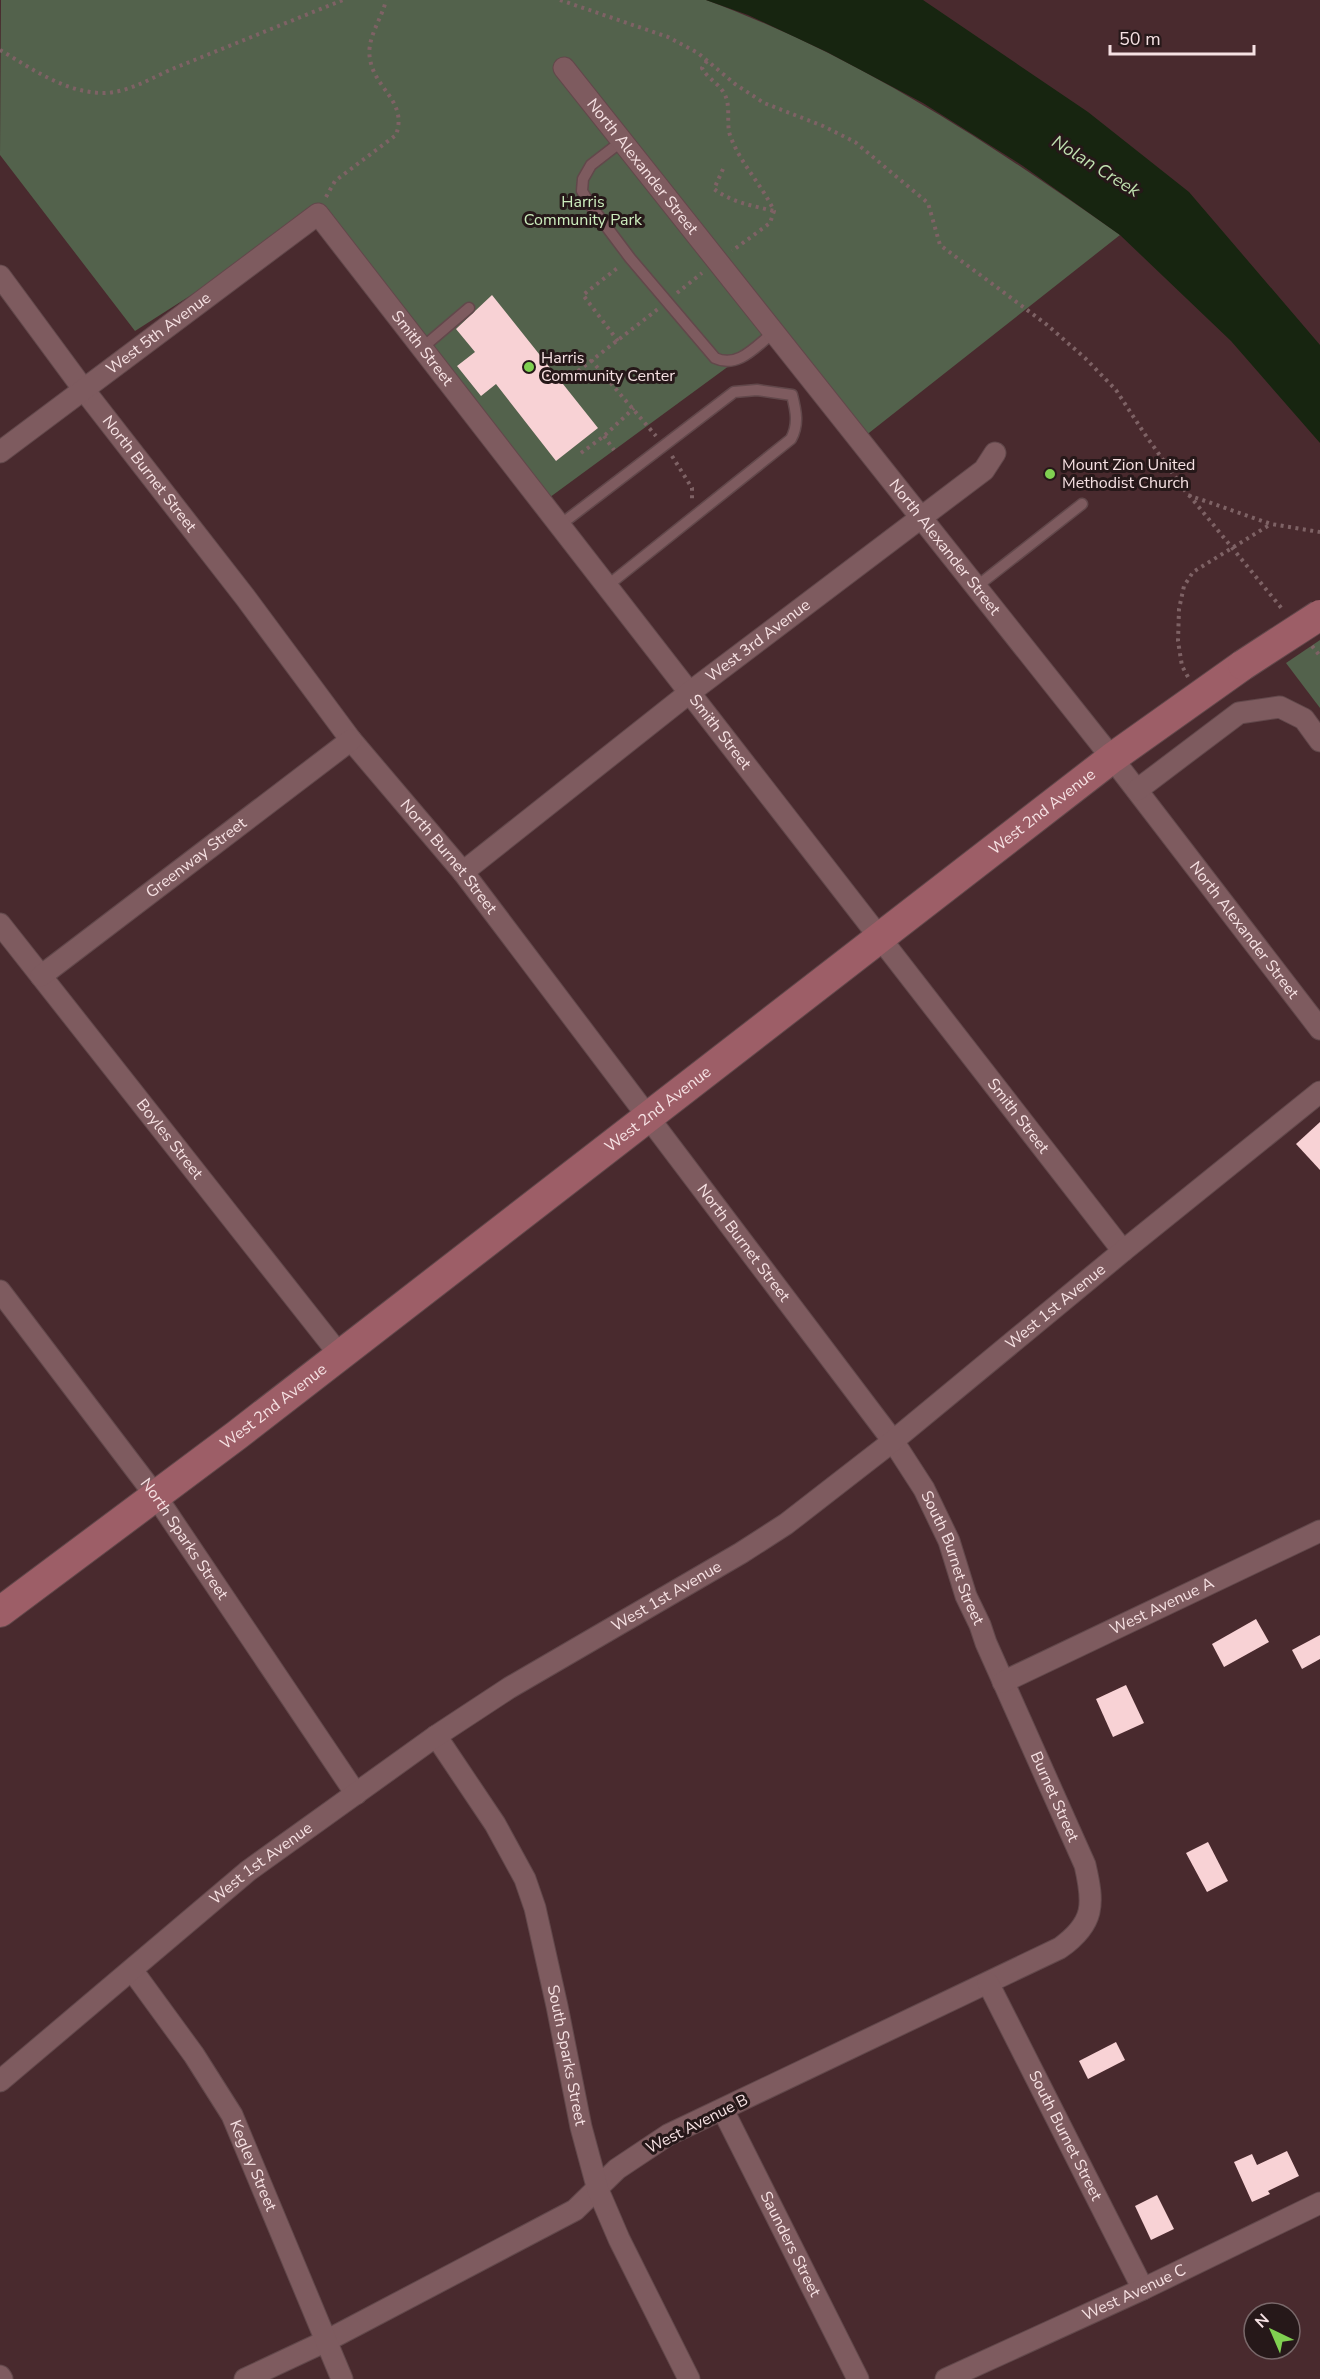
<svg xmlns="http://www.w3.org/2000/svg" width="1320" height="2379" font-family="'Nunito Sans',sans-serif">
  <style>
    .green { fill: #53624c }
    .water { fill: #172510 }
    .building { fill: #f8d2d5 }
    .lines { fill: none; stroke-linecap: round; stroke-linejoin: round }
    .lane-casing { stroke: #62484b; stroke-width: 13 }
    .street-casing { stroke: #62484b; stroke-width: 23 }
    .secondary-casing { stroke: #62484b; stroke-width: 32 }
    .path { stroke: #7e6265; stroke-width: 4; stroke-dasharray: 3 4.5; stroke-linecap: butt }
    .lane { stroke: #7e5b5f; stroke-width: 10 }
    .street { stroke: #7e5b5f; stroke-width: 21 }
    .secondary { stroke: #9d5e67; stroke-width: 30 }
    .secondary-bridge-casing { stroke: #62484b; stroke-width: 32; stroke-linecap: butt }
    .secondary-bridge { stroke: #9d5e67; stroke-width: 30 }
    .poi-dot { fill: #80d051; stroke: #261819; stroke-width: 2 }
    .labels { text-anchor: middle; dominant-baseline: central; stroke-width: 6; stroke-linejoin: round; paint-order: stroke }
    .street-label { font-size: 16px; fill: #f6e1e3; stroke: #261819 }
    .park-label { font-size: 16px; fill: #ccedbd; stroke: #261819 }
    .poi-label { font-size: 16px; fill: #f6e1e3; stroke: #261819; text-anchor: start }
    .water-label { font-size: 18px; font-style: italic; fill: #bfdfaf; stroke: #261819 }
  </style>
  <rect width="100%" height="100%" fill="#492a2e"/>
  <g class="green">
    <path d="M1,0H706C858,56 988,142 1120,235L860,440L774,333L542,503L318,214L135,331L0,155Z"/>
    <polygon points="1320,640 1320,708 1286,663"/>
  </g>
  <polygon class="water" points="706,0 923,0 1088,112 1189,192 1320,345 1320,443 1231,341 1120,235 1023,166 923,103 827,52 748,15"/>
  <g class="building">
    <polygon points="492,295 598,428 556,461 496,384 481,396 457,366 475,352 456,329"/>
    <polygon points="1320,1122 1320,1170 1296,1144"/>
    <polygon points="1256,1619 1269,1642 1224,1667 1212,1644"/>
    <polygon points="1320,1635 1320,1659 1302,1669 1292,1650"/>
    <polygon points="1126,1685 1144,1723 1113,1737 1096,1699"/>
    <polygon points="1208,1842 1228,1881 1207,1892 1186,1853"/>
    <polygon points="1116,2042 1125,2060 1088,2079 1079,2061"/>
    <polygon points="1287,2151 1299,2176 1268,2191 1270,2194 1252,2202 1234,2162 1252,2154 1257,2165"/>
    <polygon points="1157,2195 1174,2229 1151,2240 1135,2206"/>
  </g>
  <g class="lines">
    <defs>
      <g id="lane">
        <path d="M622,141L591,165L583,179L582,191L591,206L630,258L715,358C738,369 756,346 774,332"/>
        <polyline points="422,348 469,308"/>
        <path d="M560,525L734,392L757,390L792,395C796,411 799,424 791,439L607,586"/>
        <polyline points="976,587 1082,504"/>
      </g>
      <g id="street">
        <path id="s1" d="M564,68L1112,758L1320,1029"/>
        <path id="s2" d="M0,276L84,390L245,597L351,740L463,872L893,1441L924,1489L949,1541L966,1596L980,1625L986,1643L1085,1865C1094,1904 1095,1923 1060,1948L668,2135L617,2169L575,2210L326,2341L245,2379"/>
        <path id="s3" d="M0,452L318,214L1123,1251"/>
        <polyline points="1137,790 1239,713 1280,707 1304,719 1320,741"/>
        <path id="s4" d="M463,872L689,693L984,470L995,453"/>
        <path id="s5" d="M0,924L339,1354"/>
        <path id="s6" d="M41,976L351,740"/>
        <path id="s7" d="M0,1291L155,1495L356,1794"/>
        <path id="s8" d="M1003,1682L1320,1531"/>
        <path id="s9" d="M436,1736L495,1824L525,1879L535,1908L557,2006L581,2127L598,2190L619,2239L689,2379"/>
        <path id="s10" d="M132,1970L194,2055L232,2115L342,2379"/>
        <path id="s11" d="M988,1983L1143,2289"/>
        <path id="s12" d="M0,2081L248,1871L436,1736L509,1688L741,1553L786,1524L893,1441L1123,1251L1320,1092"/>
        <path id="s13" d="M723,2110L858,2379"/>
        <polyline points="0,2376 2,2379"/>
        <path id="s14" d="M946,2379L1143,2289L1320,2203"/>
      </g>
      <g id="secondary">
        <path id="s15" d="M0,1612L237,1435L1112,758L1243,665"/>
      </g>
    </defs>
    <use href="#lane" class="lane-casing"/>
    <use href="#street" class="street-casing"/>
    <use href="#secondary" class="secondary-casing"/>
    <g class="path">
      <polyline points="560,0 668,37 698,53 735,84 764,103 823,126 855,142 928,203 940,245 1046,324 1085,358 1116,390 1144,433 1188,495 1271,524 1320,532"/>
      <path d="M0,50C31,68 62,91 100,93C128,94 152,77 177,67C232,45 288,22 343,0"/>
      <path d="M707,61L702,68C707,78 718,83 724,93C732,107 725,124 731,138C741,164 762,185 774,211L770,223L732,251"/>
      <path d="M723,169L714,189C731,202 753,206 774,211"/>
      <path d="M326,197L335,181L396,135C408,101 375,90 370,59C366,38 382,19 386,0"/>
      <polyline points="677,293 702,273"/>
      <polyline points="618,341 583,295 620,266"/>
      <polyline points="591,360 656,436"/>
      <polyline points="578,371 658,309"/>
      <polyline points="604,436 614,450"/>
      <polyline points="581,453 604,436 634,408"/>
      <polyline points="672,456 692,488 692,499"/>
      <polyline points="1189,495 1283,610"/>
      <polyline points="1312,646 1320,656"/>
      <polyline points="1188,677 1182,666 1178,641 1179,609 1184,586 1193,572 1271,524"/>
    </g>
    <use href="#lane" class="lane"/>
    <use href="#street" class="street"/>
    <use href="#secondary" class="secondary"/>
    <defs>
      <polyline id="secondary-bridge" points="1243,665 1320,615"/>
    </defs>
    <use href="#secondary-bridge" class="secondary-bridge-casing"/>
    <use href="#secondary-bridge" class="secondary-bridge"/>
  </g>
  <g class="poi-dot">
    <circle cx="529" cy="367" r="6"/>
    <circle cx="1050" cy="474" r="6"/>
  </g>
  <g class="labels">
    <g class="street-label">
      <text stroke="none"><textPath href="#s1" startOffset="126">North Alexander Street</textPath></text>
      <text stroke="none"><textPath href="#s3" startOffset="198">West 5th Avenue</textPath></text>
      <text stroke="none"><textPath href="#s3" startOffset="567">Smith Street</textPath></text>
      <text stroke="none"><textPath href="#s2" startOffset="248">North Burnet Street</textPath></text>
      <text stroke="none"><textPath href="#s1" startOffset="612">North Alexander Street</textPath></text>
      <text stroke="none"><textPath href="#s4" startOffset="375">West 3rd Avenue</textPath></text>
      <text stroke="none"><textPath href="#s3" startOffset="1053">Smith Street</textPath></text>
      <text stroke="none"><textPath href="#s15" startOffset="1314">West 2nd Avenue</textPath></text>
      <text stroke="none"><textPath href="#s2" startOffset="734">North Burnet Street</textPath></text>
      <text stroke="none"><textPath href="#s6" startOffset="195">Greenway Street</textPath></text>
      <text stroke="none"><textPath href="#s1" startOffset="1098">North Alexander Street</textPath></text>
      <text stroke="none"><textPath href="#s15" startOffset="828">West 2nd Avenue</textPath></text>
      <text stroke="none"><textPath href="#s3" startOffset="1539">Smith Street</textPath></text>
      <text stroke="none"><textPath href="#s5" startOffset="274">Boyles Street</textPath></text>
      <text stroke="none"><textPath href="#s2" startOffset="1220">North Burnet Street</textPath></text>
      <text stroke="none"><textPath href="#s12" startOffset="1312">West 1st Avenue</textPath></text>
      <text stroke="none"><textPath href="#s15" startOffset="342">West 2nd Avenue</textPath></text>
      <text stroke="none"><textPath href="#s7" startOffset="309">North Sparks Street</textPath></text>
      <text stroke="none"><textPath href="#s2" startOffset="1600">South Burnet Street</textPath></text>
      <text stroke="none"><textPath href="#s12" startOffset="826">West 1st Avenue</textPath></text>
      <text stroke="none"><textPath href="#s8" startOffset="176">West Avenue A</textPath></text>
      <text stroke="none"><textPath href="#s2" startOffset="1860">Burnet Street</textPath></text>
      <text stroke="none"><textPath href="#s12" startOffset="340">West 1st Avenue</textPath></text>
      <text stroke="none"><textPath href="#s9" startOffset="350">South Sparks Street</textPath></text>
      <text transform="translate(697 2124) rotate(-27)">West Avenue B</text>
      <text stroke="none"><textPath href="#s11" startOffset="171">South Burnet Street</textPath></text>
      <text stroke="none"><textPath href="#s10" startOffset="231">Kegley Street</textPath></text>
      <text stroke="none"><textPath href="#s13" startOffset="150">Saunders Street</textPath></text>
      <text stroke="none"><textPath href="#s14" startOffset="207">West Avenue C</textPath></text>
    </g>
    <g class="park-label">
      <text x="583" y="202">Harris<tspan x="583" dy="18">Community Park</tspan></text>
    </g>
    <g class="poi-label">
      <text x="541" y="358">Harris<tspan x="541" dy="18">Community Center</tspan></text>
      <text x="1062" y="465">Mount Zion United<tspan x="1062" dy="18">Methodist Church</tspan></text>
    </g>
    <g class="water-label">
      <text transform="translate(1096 166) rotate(32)">Nolan Creek</text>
    </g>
  </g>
  <g transform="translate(1272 2331) rotate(316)"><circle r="28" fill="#261819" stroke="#79686a" stroke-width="1.5"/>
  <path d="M0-4.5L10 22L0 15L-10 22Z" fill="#80d051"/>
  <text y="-9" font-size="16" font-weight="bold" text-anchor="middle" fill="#f6e1e3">N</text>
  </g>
  <path d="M1110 45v9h144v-9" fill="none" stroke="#f6e1e3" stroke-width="3"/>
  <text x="1119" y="45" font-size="18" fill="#f6e1e3" stroke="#261819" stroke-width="4.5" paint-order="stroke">50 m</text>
</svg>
